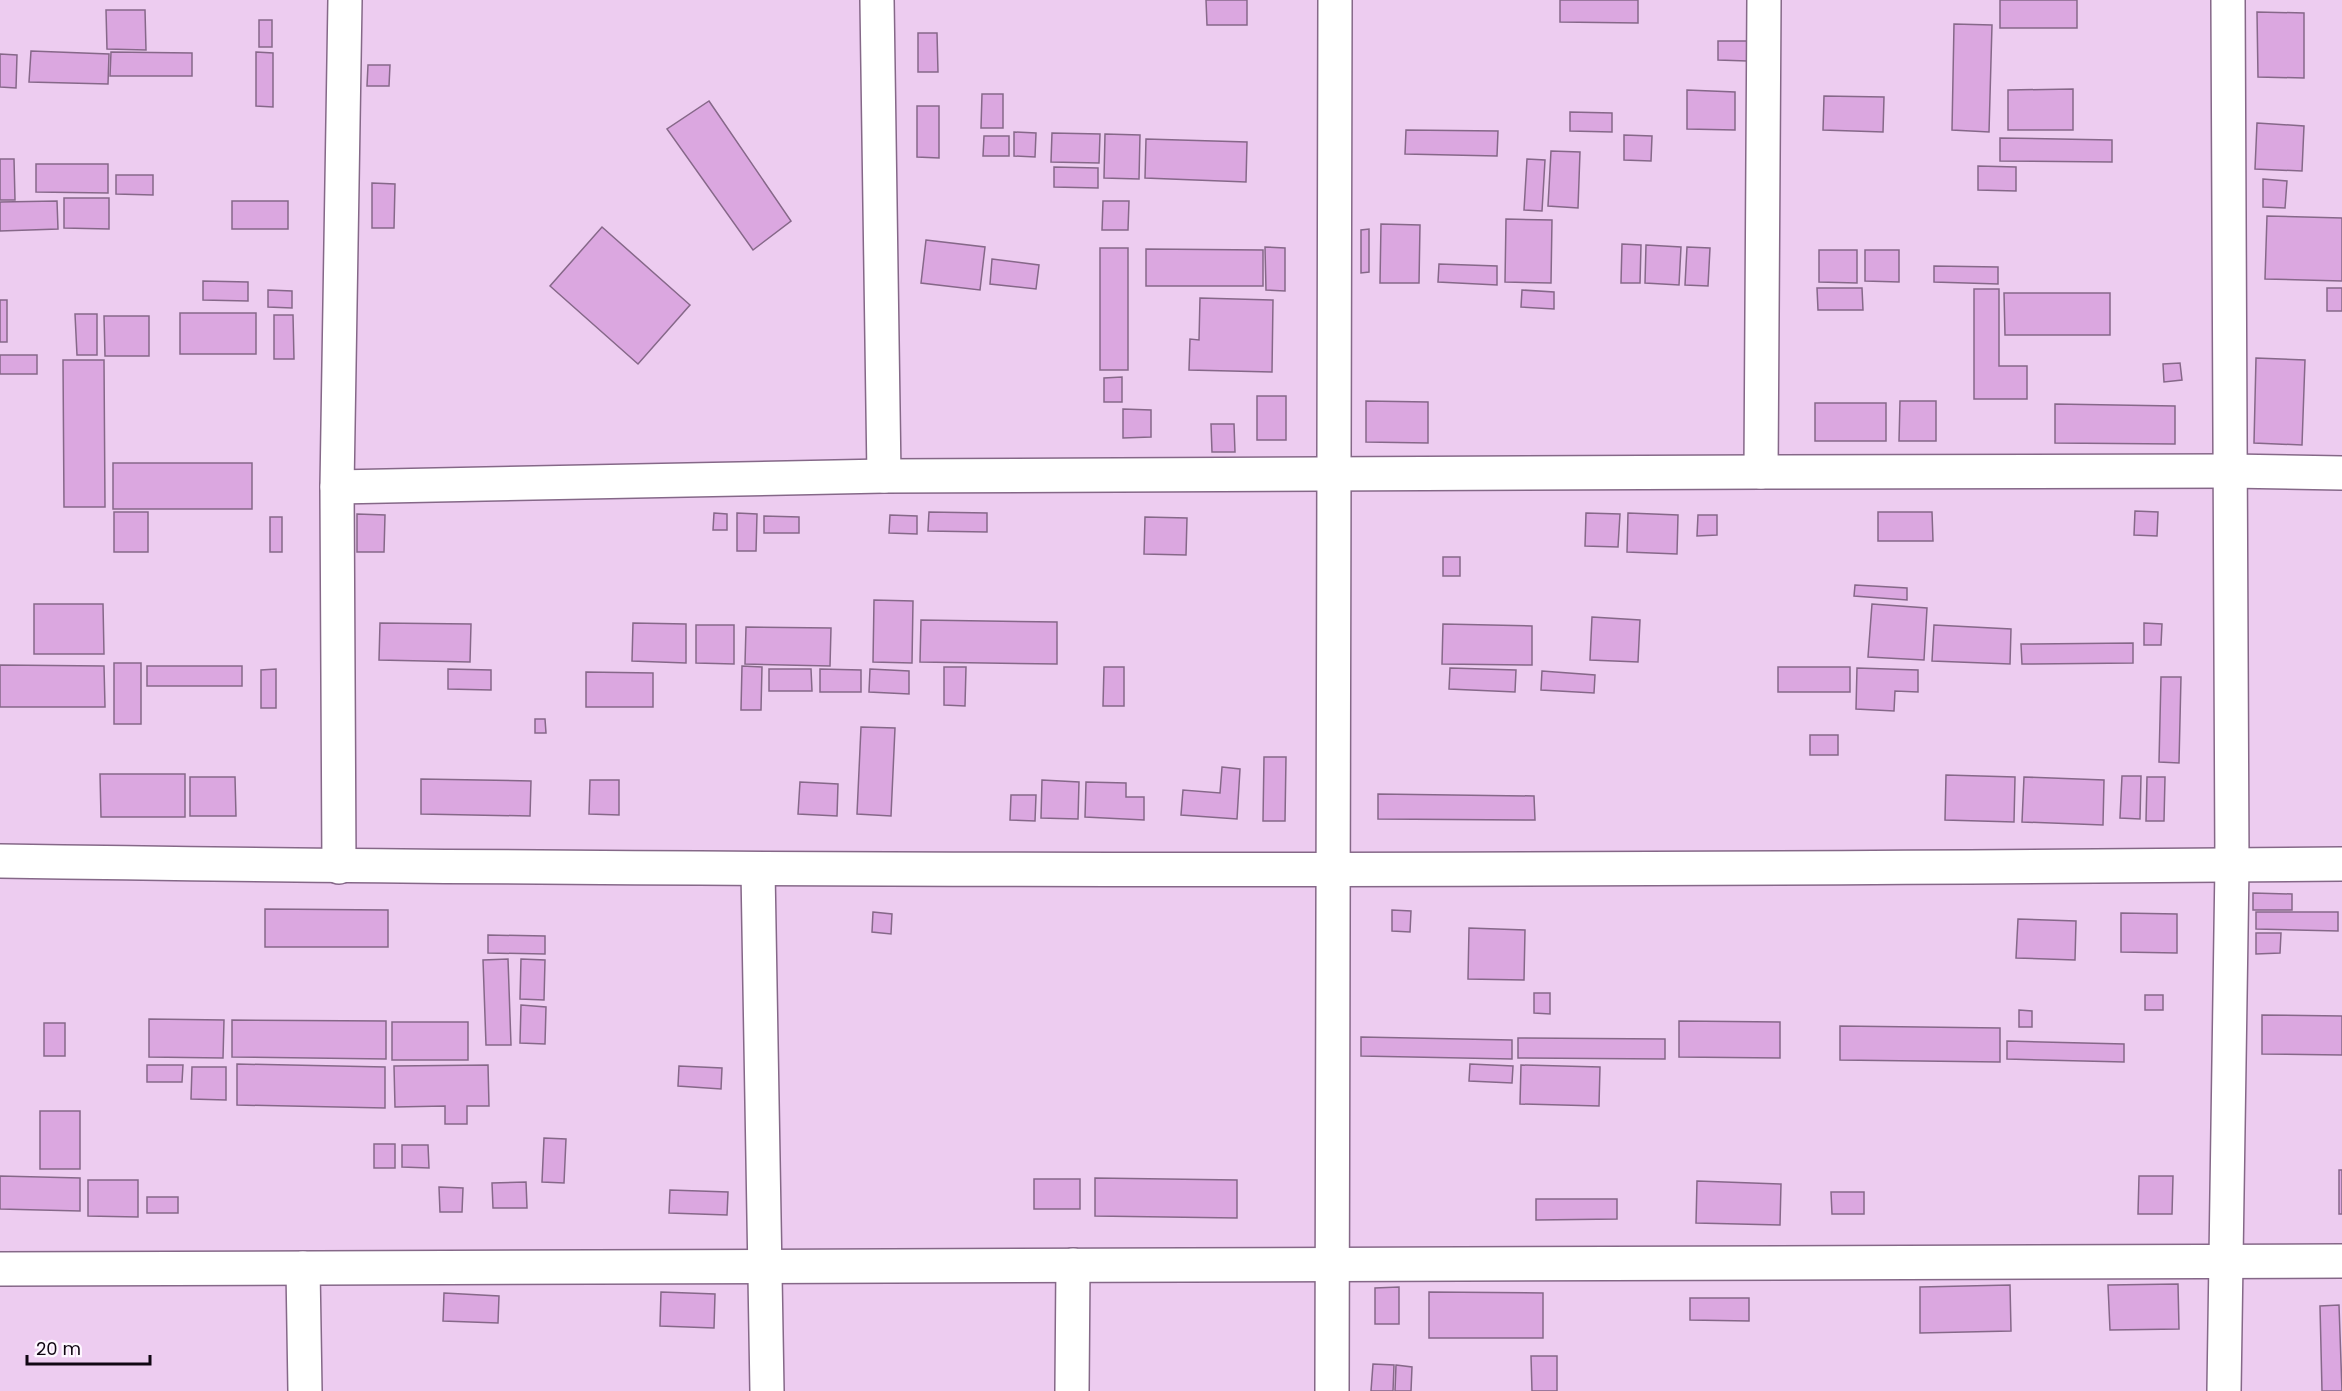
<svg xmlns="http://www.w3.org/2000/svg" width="2342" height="1391" font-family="Poppins,sans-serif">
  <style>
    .building { fill: #dba7e0; stroke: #866889; stroke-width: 1.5 }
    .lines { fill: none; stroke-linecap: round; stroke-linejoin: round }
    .street-casing { stroke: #856888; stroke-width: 36 }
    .street { stroke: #fff; stroke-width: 33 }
  </style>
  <rect width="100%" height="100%" fill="#edccf0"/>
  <g class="building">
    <polygon points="1206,0 1247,0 1247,25 1207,25"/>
    <polygon points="1560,0 1638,0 1638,23 1560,22"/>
    <rect x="2000" y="0" width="77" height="28"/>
    <polygon points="106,10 145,10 146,50 107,49"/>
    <polygon points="2257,12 2304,13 2304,78 2258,77"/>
    <rect x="259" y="20" width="13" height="27"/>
    <polygon points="1954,24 1992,25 1989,132 1952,130"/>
    <polygon points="918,33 937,33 938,72 918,72"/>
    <polygon points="1718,41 1748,41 1747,61 1718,60"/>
    <polygon points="31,51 109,54 108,84 29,82"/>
    <polygon points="111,52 192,53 192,76 110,76"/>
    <polygon points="256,52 273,53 273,107 256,106"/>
    <polygon points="0,54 17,55 16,88 0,87"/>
    <polygon points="368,65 390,65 389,86 367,86"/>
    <polygon points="2073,89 2073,130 2008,130 2008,90"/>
    <polygon points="1687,90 1735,92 1735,130 1687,129"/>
    <polygon points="982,94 1003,94 1003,128 981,128"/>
    <polygon points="1824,96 1884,97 1883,132 1823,130"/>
    <polygon points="709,101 791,221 753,250 667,129"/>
    <polygon points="917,106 939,106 939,158 917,157"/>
    <polygon points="1570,112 1612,113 1612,132 1570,131"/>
    <polygon points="2257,123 2304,126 2302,171 2255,169"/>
    <polygon points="1406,130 1498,131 1497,156 1405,154"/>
    <polygon points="1014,132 1036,133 1035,157 1014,156"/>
    <polygon points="1052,133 1100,134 1099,163 1051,162"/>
    <polygon points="1105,134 1140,135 1139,179 1104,178"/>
    <polygon points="1624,135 1652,136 1651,161 1624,160"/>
    <polygon points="984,136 1009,136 1009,156 983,156"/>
    <polygon points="2000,138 2112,140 2112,162 2000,161"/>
    <polygon points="1146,139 1247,142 1246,182 1145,178"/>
    <polygon points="1551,151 1580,152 1578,208 1548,206"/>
    <polygon points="0,159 14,159 15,200 0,200"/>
    <polygon points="1527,159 1545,160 1542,211 1524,210"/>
    <polygon points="36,164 108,164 108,193 36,192"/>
    <polygon points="1978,166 2016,167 2016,191 1978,190"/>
    <polygon points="1054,167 1098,168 1098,188 1054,187"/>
    <polygon points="116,175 153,175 153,195 116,194"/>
    <polygon points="2263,179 2287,181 2285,208 2263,207"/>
    <polygon points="372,183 395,184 394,228 372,228"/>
    <polygon points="64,198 109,198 109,229 64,228"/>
    <polygon points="57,201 58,229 0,231 0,202"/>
    <rect x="232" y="201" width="56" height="28"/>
    <polygon points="1103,201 1129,201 1128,230 1102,230"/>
    <polygon points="2267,216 2342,218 2342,281 2265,279"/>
    <polygon points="1506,219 1552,220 1551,283 1505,282"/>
    <polygon points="1381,224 1420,225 1419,283 1380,283"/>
    <polygon points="602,227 690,305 638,364 550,286"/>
    <polygon points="1369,229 1369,272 1361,273 1361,230"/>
    <polygon points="926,240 985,247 980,290 921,283"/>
    <polygon points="1622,244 1641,245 1640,283 1621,283"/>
    <polygon points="1646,245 1681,247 1679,285 1645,283"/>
    <polygon points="1265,247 1285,248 1285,291 1266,290"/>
    <polygon points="1687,247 1710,248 1708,286 1685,285"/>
    <rect x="1100" y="248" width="28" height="122"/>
    <polygon points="1146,249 1263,250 1263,286 1146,286"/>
    <polygon points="1819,250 1857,250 1857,283 1819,282"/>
    <polygon points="1865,250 1899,250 1899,282 1865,281"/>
    <polygon points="992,259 1039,265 1036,289 990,284"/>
    <polygon points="1439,264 1497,266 1497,285 1438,282"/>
    <polygon points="1934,266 1998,267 1998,284 1934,282"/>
    <polygon points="203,281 248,282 248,301 203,300"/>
    <polygon points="1817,288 1862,288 1863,310 1818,310"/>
    <rect x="2327" y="288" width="15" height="23"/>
    <polygon points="1974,289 1999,289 1999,366 2027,366 2027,399 1974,399"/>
    <polygon points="268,290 292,291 292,308 268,307"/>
    <polygon points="1522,290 1554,292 1554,309 1521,307"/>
    <polygon points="2004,293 2110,293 2110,335 2005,335"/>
    <polygon points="1200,298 1273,300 1272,372 1189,370 1190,339 1199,340"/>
    <rect x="0" y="300" width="7" height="42"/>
    <rect x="180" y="313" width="76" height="41"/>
    <polygon points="75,314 97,314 97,355 77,355"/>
    <polygon points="274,315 293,315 294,359 274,359"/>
    <polygon points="104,316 149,316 149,356 105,356"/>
    <rect x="0" y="355" width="37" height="19"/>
    <polygon points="2256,358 2305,360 2302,445 2254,443"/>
    <polygon points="63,360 104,360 105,507 64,507"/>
    <polygon points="2180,363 2182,380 2164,382 2163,364"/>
    <polygon points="1122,377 1122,402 1104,402 1104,378"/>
    <rect x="1257" y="396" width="29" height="44"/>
    <polygon points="1366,401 1428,402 1428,443 1366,442"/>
    <polygon points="1900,401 1936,401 1936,441 1899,441"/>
    <rect x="1815" y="403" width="71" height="38"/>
    <polygon points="2055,404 2175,406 2175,444 2055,443"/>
    <polygon points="1123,409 1151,410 1151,437 1123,438"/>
    <polygon points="1211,424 1234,424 1235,452 1212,452"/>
    <rect x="113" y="463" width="139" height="46"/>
    <polygon points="2135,511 2158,512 2157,536 2134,535"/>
    <rect x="114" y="512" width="34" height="40"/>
    <polygon points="929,512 987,513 987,532 928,531"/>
    <polygon points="1878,512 1932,512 1933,541 1878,541"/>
    <polygon points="714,513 727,514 727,530 713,530"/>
    <polygon points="737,513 757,514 756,551 737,551"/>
    <polygon points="1586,513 1620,514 1618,547 1585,546"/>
    <polygon points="1628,513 1678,515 1677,554 1627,552"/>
    <polygon points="357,514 385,515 384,552 357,552"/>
    <polygon points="890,515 917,516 917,534 889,533"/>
    <polygon points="1698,515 1717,515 1717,535 1697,536"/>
    <polygon points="764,516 799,517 799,533 764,533"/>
    <rect x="270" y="517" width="12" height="35"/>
    <polygon points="1145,517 1187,518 1186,555 1144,554"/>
    <rect x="1443" y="557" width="17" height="19"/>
    <polygon points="1855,585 1907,588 1907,600 1854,596"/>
    <polygon points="874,600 913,601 912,663 873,662"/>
    <polygon points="34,604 103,604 104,654 34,654"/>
    <polygon points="1872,604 1927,608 1924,660 1868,657"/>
    <polygon points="1592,617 1640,620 1638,662 1590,660"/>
    <polygon points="921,620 1057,622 1057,664 920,662"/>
    <polygon points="380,623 471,624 470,662 379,660"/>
    <polygon points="633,623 686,624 686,663 632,661"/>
    <polygon points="2144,623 2162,624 2161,645 2144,645"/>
    <polygon points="1443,624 1532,626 1532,665 1442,664"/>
    <polygon points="696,625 734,625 734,664 696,663"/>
    <polygon points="1934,625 2011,629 2010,664 1932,661"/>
    <polygon points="746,627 831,628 830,666 745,664"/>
    <polygon points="2133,643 2133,663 2022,664 2021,644"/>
    <rect x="114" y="663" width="27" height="61"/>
    <polygon points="0,665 104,666 105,707 0,707"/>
    <rect x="147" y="666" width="95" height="20"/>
    <polygon points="742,666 762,667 761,710 741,710"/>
    <polygon points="944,667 966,667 965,706 944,705"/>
    <polygon points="1104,667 1124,667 1124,706 1103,706"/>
    <rect x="1778" y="667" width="72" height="25"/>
    <polygon points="1450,668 1516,670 1515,692 1449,689"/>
    <polygon points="1857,668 1918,670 1918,692 1895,691 1894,711 1856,709"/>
    <polygon points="276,669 276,708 261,708 261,670"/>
    <polygon points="448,669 491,670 491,690 448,689"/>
    <polygon points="769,669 811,669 812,691 769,691"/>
    <polygon points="820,669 861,670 861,692 820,692"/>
    <polygon points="870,669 909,671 909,694 869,692"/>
    <polygon points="1542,671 1595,675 1594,693 1541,690"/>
    <polygon points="586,672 653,673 653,707 586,707"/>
    <polygon points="2161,677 2181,677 2179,763 2159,762"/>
    <polygon points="535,719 545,719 546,733 535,733"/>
    <polygon points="861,727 895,728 891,816 857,814"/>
    <rect x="1810" y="735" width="28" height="20"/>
    <polygon points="1264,757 1286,757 1285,821 1263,821"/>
    <polygon points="1222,767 1240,769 1237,819 1181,815 1183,790 1220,793"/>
    <polygon points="100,774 185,774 185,817 101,817"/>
    <polygon points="1946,775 2015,777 2014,822 1945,820"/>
    <polygon points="2122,776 2141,776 2140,819 2120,818"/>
    <polygon points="190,777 235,777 236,816 190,816"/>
    <polygon points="2024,777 2104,780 2103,825 2022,822"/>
    <polygon points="2147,777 2165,777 2164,821 2146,821"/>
    <polygon points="421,779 531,781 530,816 421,814"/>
    <polygon points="590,780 619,780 619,815 589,814"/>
    <polygon points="1042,780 1079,782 1078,819 1041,818"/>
    <polygon points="800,782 838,784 837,816 798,814"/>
    <polygon points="1086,782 1126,783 1126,797 1144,797 1144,820 1085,817"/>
    <polygon points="1378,794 1534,796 1535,820 1378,819"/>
    <polygon points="1011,795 1036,795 1035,821 1010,820"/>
    <polygon points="2253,893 2292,894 2292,910 2253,910"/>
    <polygon points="265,909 388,910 388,947 265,947"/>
    <polygon points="1392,910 1411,911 1410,932 1392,931"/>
    <polygon points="873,912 892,914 891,934 872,932"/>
    <polygon points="2256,912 2338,912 2338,931 2256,929"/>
    <polygon points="2121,913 2177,914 2177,953 2121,952"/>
    <polygon points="2018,919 2076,921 2075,960 2016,958"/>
    <polygon points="1469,928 1525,930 1524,980 1468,979"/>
    <polygon points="2256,933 2281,933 2280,953 2256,954"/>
    <polygon points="488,935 545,936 545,954 488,953"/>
    <polygon points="508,959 511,1045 486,1045 483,960"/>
    <polygon points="521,959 545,960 544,1000 520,999"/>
    <polygon points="1534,993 1550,993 1550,1014 1534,1013"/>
    <rect x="2145" y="995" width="18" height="15"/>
    <polygon points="521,1005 546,1007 545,1044 520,1043"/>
    <polygon points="2019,1010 2032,1011 2032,1027 2019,1027"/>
    <polygon points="2262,1015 2342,1016 2342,1055 2262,1054"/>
    <polygon points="149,1019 224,1020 223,1058 149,1057"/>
    <polygon points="232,1020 386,1021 386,1059 232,1057"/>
    <polygon points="1679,1021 1780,1022 1780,1058 1679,1057"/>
    <rect x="392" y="1022" width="76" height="38"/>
    <rect x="44" y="1023" width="21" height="33"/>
    <polygon points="1840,1026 2000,1028 2000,1062 1840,1060"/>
    <polygon points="1361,1037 1512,1040 1512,1059 1361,1056"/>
    <polygon points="1518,1038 1665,1039 1665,1059 1518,1058"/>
    <polygon points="2007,1041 2124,1044 2124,1062 2007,1059"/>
    <polygon points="237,1064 385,1067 385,1108 237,1105"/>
    <polygon points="1470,1064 1513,1066 1512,1083 1469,1081"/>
    <polygon points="147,1065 183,1065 182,1082 147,1082"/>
    <polygon points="488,1065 489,1106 467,1106 467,1124 445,1124 445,1106 395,1107 394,1066"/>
    <polygon points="1521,1065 1600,1067 1599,1106 1520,1104"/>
    <polygon points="679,1066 722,1068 721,1089 678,1086"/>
    <polygon points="192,1067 226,1067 226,1100 191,1099"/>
    <rect x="40" y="1111" width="40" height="58"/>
    <polygon points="544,1138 566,1139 564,1183 542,1182"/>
    <rect x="374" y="1144" width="21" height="24"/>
    <polygon points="402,1145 428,1145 429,1168 402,1167"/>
    <rect x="2339" y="1170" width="3" height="44"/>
    <polygon points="0,1176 80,1178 80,1211 0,1209"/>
    <polygon points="2139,1176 2173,1176 2172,1214 2138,1214"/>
    <polygon points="1095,1178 1237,1180 1237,1218 1095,1216"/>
    <rect x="1034" y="1179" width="46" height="30"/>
    <polygon points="88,1180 138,1180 138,1217 88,1216"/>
    <polygon points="1697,1181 1781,1184 1780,1225 1696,1223"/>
    <polygon points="526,1182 527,1208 493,1208 492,1183"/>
    <polygon points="439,1187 463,1188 462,1212 440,1212"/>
    <polygon points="670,1190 728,1192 727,1215 669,1213"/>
    <polygon points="1831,1192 1864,1192 1864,1214 1832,1214"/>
    <rect x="147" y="1197" width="31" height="16"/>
    <polygon points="1536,1199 1617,1199 1617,1219 1536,1220"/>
    <polygon points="2178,1284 2179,1329 2110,1330 2108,1285"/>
    <polygon points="2010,1285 2011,1331 1920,1333 1920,1287"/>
    <polygon points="1399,1287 1399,1324 1375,1324 1375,1288"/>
    <polygon points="661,1292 715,1294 714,1328 660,1326"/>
    <polygon points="1429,1292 1543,1293 1543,1338 1429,1338"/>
    <polygon points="444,1293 499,1296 498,1323 443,1321"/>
    <polygon points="1690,1298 1749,1298 1749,1321 1690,1320"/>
    <polygon points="2339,1305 2342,1391 2322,1391 2320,1306"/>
    <polygon points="1531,1356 1557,1356 1557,1391 1532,1391"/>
    <polygon points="1373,1364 1394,1365 1393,1391 1371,1391"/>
    <polygon points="1396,1365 1412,1367 1411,1391 1395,1391"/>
  </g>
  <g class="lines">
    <defs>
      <g id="street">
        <polyline points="877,0 884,476"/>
        <polyline points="1761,472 1764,0"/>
        <polyline points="337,487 884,476 1761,472 2230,471 2342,473"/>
        <path d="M0,861C781,873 1561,871 2342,864"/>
        <polyline points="339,867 337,487 345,0"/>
        <polyline points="758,870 767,1391"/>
        <polyline points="303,1268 305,1391"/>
        <polyline points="0,1269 2342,1261"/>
        <polyline points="1072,1391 1073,1265"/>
        <polyline points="1332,1391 1335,0"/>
        <polyline points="2224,1391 2232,865 2228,0"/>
      </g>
    </defs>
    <use href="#street" class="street-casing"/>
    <use href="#street" class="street"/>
  </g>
  <path d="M27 1355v9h123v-9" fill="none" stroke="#110713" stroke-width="3"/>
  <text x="36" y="1355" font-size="18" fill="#110713" stroke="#fef7ff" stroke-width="4.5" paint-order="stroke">20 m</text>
</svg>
